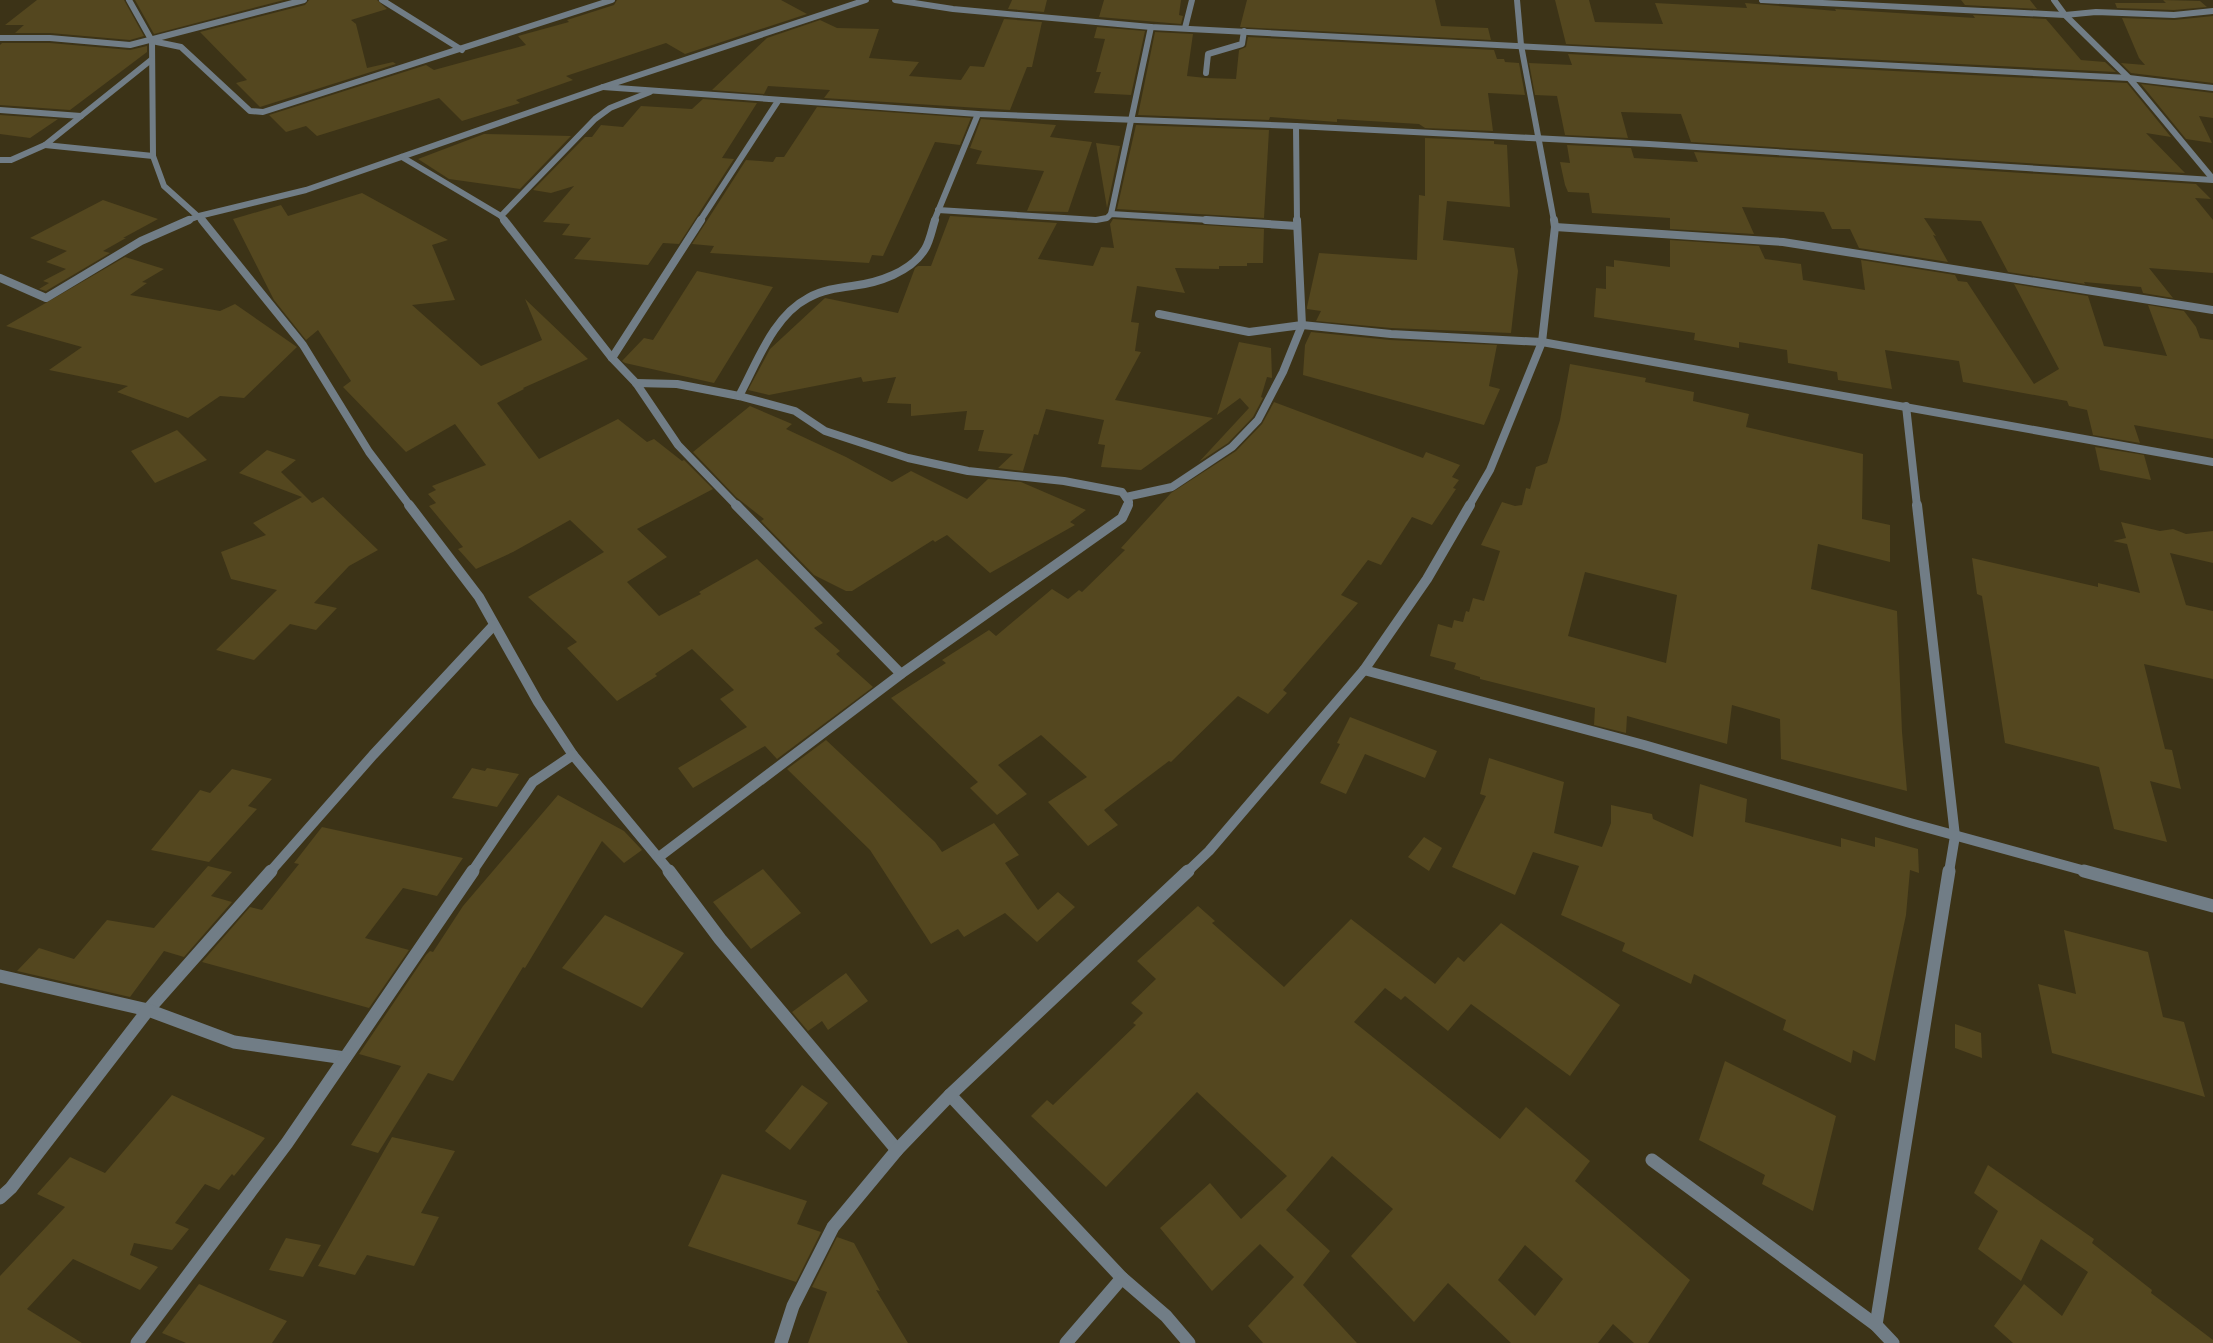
<svg xmlns="http://www.w3.org/2000/svg" width="2213" height="1343" font-family="Raleway,sans-serif">
  <style>
    .building { fill: #54471f; fill-rule: evenodd }
    .lines { fill: none; stroke-linecap: round; stroke-linejoin: round }
    .minor-far3 { stroke: #717d86; stroke-width: 6 }
    .minor-far2 { stroke: #717d86; stroke-width: 8 }
    .minor-far1 { stroke: #717d86; stroke-width: 10 }
    .minor { stroke: #717d86; stroke-width: 13 }
  </style>
  <rect width="100%" height="100%" fill="#3c3317"/>
  <g class="building">
    <polygon points="37,0 124,0 144,36 130,40 50,33 15,33 24,25 5,25"/>
    <polygon points="135,0 284,0 154,34"/>
    <polygon points="309,0 377,0 387,9 351,20 356,24 367,68 393,62 396,64 260,107 236,83 247,80 200,32 305,5"/>
    <polygon points="617,0 781,0 807,14 685,54 666,43 566,76 573,80 516,100 520,103 462,121 439,98 317,136 306,126 286,132 269,115 426,65 434,70 526,45 518,36 569,22 567,20 614,5"/>
    <polygon points="1012,0 1047,0 1044,12 1008,9"/>
    <polygon points="1104,0 1181,0 1179,15 1183,16 1181,24 1099,17"/>
    <polygon points="1247,0 1435,0 1441,26 1488,28 1491,40 1240,27"/>
    <polygon points="1555,0 1589,0 1595,22 1663,24 1655,3 1747,8 1745,3 1836,11 1835,9 1975,18 1973,15 2046,19 2081,60 2105,62 2116,72 1566,44"/>
    <polygon points="1961,0 2030,0 2037,9 1965,5"/>
    <polygon points="2163,0 2200,1 2207,7 2174,10 2117,8 2115,3 2166,3"/>
    <polygon points="2213,16 2213,83 2131,73 2121,63 2145,65 2139,58 2122,18 2174,20"/>
    <polygon points="1004,19 1042,22 1032,67 1027,67 1010,110 824,98 830,90 768,86 764,94 712,90 767,38 820,20 837,28 879,29 869,58 919,62 909,76 961,80 970,66 984,67"/>
    <polygon points="1097,27 1145,31 1131,95 1094,93 1101,72 1096,72 1105,39 1094,38"/>
    <polygon points="1155,32 1193,34 1187,76 1206,78 1236,79 1239,50 1246,47 1248,37 1494,50 1497,59 1504,59 1505,62 1519,63 1525,95 1488,93 1493,131 1425,128 1419,124 1337,119 1337,122 1270,117 1269,120 1138,115"/>
    <polygon points="2,43 50,43 130,50 147,46 147,52 70,110 0,105 0,45"/>
    <polygon points="1568,54 2127,83 2171,137 2146,133 2185,173 1691,142 1681,114 1621,112 1628,138 1565,135 1557,96 1535,95 1529,63 1572,65"/>
    <polygon points="2141,84 2213,93 2213,118 2199,116 2212,143 2186,139"/>
    <polygon points="703,99 757,103 722,158 734,159 679,244 663,243 648,265 574,259 591,238 562,235 570,224 543,222 574,186 551,193 533,190 585,137 592,137 601,125 623,127 641,106 692,109"/>
    <polygon points="817,107 971,118 960,145 935,142 883,256 872,255 869,263 710,253 714,246 692,244 746,160 773,162 776,157 784,157"/>
    <polygon points="0,115 58,119 30,138 0,134"/>
    <polygon points="981,119 1056,125 1050,137 1092,142 1068,212 1027,211 1044,171 976,164 982,151 970,148"/>
    <polygon points="1136,125 1269,130 1264,218 1117,209"/>
    <polygon points="484,134 571,136 520,189 449,179 418,159"/>
    <polygon points="1425,138 1494,141 1494,144 1507,145 1510,207 1447,201 1443,240 1514,248 1518,271 1511,333 1391,328 1316,321 1321,311 1307,309 1307,307 1319,253 1417,260 1419,195 1425,196"/>
    <polygon points="1096,143 1120,146 1107,208"/>
    <polygon points="1567,145 1631,148 1634,158 1698,162 1694,152 2196,184 2211,199 2195,198 2213,220 2213,273 2149,268 2173,298 2143,293 2141,287 2084,282 2085,284 2008,272 1981,221 1924,218 1936,236 1933,235 1948,262 1859,248 1850,229 1832,229 1824,212 1742,207 1754,234 1670,229 1670,218 1592,213 1589,193 1568,192 1565,185 1560,162 1570,163"/>
    <polygon points="362,193 448,240 432,245 455,300 412,305 481,366 542,340 525,299 588,359 523,388 524,389 497,403 539,459 618,419 647,442 654,439 682,461 684,460 713,489 637,529 667,557 627,582 659,616 701,594 699,592 757,559 823,623 814,628 840,651 836,654 873,687 777,759 765,746 693,788 678,768 747,727 720,699 734,690 692,649 655,674 657,676 617,701 567,648 577,642 528,597 604,552 570,520 513,552 476,569 458,549 463,547 429,506 436,503 428,494 436,490 432,486 486,465 455,424 406,452 343,387 351,381 318,330 306,340 274,300 233,219 281,205 288,216"/>
    <polygon points="103,200 158,219 123,238 126,238 103,251 110,253 46,291 39,289 49,283 43,281 66,269 46,262 67,251 30,238"/>
    <polygon points="950,216 1057,223 1038,259 1093,266 1101,247 1114,248 1110,224 1113,219 1264,229 1263,263 1247,263 1247,266 1219,266 1219,269 1175,268 1185,293 1137,286 1131,322 1139,323 1135,351 1141,352 1115,400 1213,418 1141,470 1101,467 1105,445 1098,444 1104,420 1046,409 1038,435 1034,434 1023,471 998,468 1013,454 978,451 984,430 964,430 967,411 911,416 911,404 887,403 896,377 863,382 861,377 769,395 748,390 770,349 825,298 898,313 915,268 918,266 931,266"/>
    <polygon points="1670,240 1759,246 1765,259 1801,264 1803,280 1865,290 1861,260 1955,275 1958,281 1967,282 2034,384 2059,369 2014,284 2088,296 2104,346 2167,356 2148,305 2184,311 2196,327 2200,338 2213,340 2213,439 2134,425 2140,443 2093,435 2087,410 2069,406 2067,401 1963,382 1959,361 1885,350 1892,389 1838,380 1837,372 1788,363 1787,350 1739,342 1739,348 1694,340 1695,333 1594,317 1596,288 1606,289 1606,266 1614,267 1614,260 1670,267"/>
    <polygon points="125,257 164,269 142,282 147,283 130,295 220,311 235,304 297,347 244,398 220,396 188,418 117,392 128,386 49,370 82,347 6,326"/>
    <polygon points="697,271 773,287 714,383 625,363 622,361 644,338 653,340"/>
    <polygon points="1311,332 1390,340 1497,345 1489,386 1500,389 1484,425 1303,375 1305,345"/>
    <polygon points="1239,342 1271,348 1272,378 1267,377 1261,397 1263,398 1253,417 1228,443 1199,462 1249,408 1240,398 1217,415"/>
    <path d="M1570,364L1646,378L1645,382L1694,392L1693,401L1749,414L1746,427L1863,454L1862,519L1890,525V562L1818,544L1811,589L1897,611L1902,732L1907,791L1781,759L1780,719L1732,705L1727,744L1627,716L1626,733L1594,725L1595,708L1480,679V677L1454,669L1456,663L1430,656L1438,624L1452,628L1454,620L1463,622L1466,611L1469,612L1473,598L1484,601L1500,551L1481,545L1502,502L1515,506L1522,505L1526,488L1530,489L1536,467L1547,463L1560,420ZM1585,572L1677,595L1666,663L1568,636Z"/>
    <polygon points="1274,402 1423,458 1426,452 1460,465 1452,477 1459,480 1453,488 1456,489 1432,525 1412,517 1381,565 1368,560 1341,595 1358,603 1283,690 1287,693 1268,714 1238,696 1171,762 1169,761 1104,810 1118,825 1088,846 1048,802 1087,777 1041,735 998,765 1027,794 997,815 970,788 978,782 891,698 946,663 942,660 989,630 996,636 1052,589 1068,599 1079,590 1082,592 1125,550 1121,548 1171,493 1236,451 1262,424"/>
    <polygon points="750,406 792,424 786,429 846,457 892,482 911,471 967,499 988,479 1021,482 1086,510 1070,522 1075,525 990,573 947,535 935,542 933,540 852,591 846,591 814,575 761,521 764,519 736,497 693,452"/>
    <polygon points="177,430 207,460 155,483 131,451"/>
    <polygon points="2095,447 2144,455 2151,480 2100,470"/>
    <polygon points="267,450 296,460 281,472 312,503 323,497 378,550 349,566 314,603 337,608 316,630 290,624 254,660 216,650 277,590 231,579 221,552 266,535 253,523 302,497 239,473"/>
    <polygon points="2121,522 2160,531 2173,529 2186,534 2213,531 2213,563 2170,553 2186,605 2213,611 2213,679 2144,664 2165,749 2172,750 2181,789 2150,781 2167,842 2114,829 2099,767 2005,743 1982,596 1977,594 1972,558 2098,587 2098,583 2140,593 2127,544 2113,541 2126,538"/>
    <polygon points="1350,717 1437,751 1425,778 1365,754 1346,794 1320,783 1340,744 1337,743"/>
    <polygon points="826,740 935,842 942,852 994,823 1019,855 1005,863 1038,910 1058,892 1075,907 1037,942 1005,913 964,937 958,929 931,944 870,850 787,769"/>
    <polygon points="1489,758 1564,782 1554,833 1602,847 1611,823 1611,805 1652,814 1653,819 1693,837 1700,784 1747,799 1745,822 1841,847 1841,838 1875,847 1875,837 1918,849 1919,873 1910,870 1906,915 1875,1061 1853,1050 1851,1063 1783,1030 1786,1020 1694,974 1691,984 1622,951 1625,943 1561,915 1579,866 1533,852 1515,895 1452,867 1486,796 1480,794"/>
    <polygon points="472,768 485,771 487,768 519,774 497,807 452,798"/>
    <polygon points="232,769 272,779 248,806 257,809 209,862 151,850 200,790 210,793"/>
    <polygon points="558,795 624,831 642,850 624,863 602,841 525,968 523,967 453,1081 428,1073 378,1153 351,1145 401,1066 359,1054 426,955 430,951 433,952 463,906"/>
    <polygon points="322,827 463,858 437,896 403,888 365,938 409,950 369,1008 202,962 250,907 262,910 299,864 294,863"/>
    <polygon points="1424,837 1442,848 1429,871 1408,857"/>
    <polygon points="208,866 232,872 211,896 232,902 184,957 164,951 130,997 17,971 39,948 74,959 107,920 154,928"/>
    <polygon points="763,869 801,913 751,949 713,902"/>
    <path d="M1198,906L1215,921L1212,923L1284,987L1351,919L1435,984L1458,957L1464,962L1501,923L1620,1005L1570,1076L1471,1004L1448,1031L1405,996L1401,1000L1385,988L1354,1022L1500,1139L1526,1107L1590,1161L1575,1181L1690,1280L1648,1343H1634L1613,1324L1598,1343H1511L1448,1283L1414,1322L1351,1256L1393,1209L1332,1156L1286,1210L1330,1251L1303,1285L1357,1343H1263L1248,1326L1294,1277L1260,1244L1212,1291L1160,1228L1210,1183L1241,1219L1287,1176L1197,1092L1106,1187L1031,1116L1047,1100L1053,1105L1136,1025L1133,1023L1143,1013L1131,1003L1156,979L1137,961ZM1525,1245L1563,1279L1535,1316L1498,1280Z"/>
    <polygon points="605,915 684,953 642,1008 562,968"/>
    <polygon points="2064,930 2148,952 2163,1017 2184,1022 2205,1097 2052,1053 2038,984 2076,994"/>
    <polygon points="846,973 868,1001 828,1030 822,1021 808,1031 792,1012"/>
    <polygon points="1955,1024 1981,1033 1982,1058 1955,1048"/>
    <polygon points="1725,1061 1836,1116 1813,1211 1762,1184 1765,1175 1699,1140"/>
    <polygon points="802,1085 828,1103 790,1150 765,1131"/>
    <polygon points="172,1095 265,1138 234,1176 232,1174 219,1190 205,1184 175,1223 189,1229 172,1250 134,1243 130,1255 158,1267 140,1290 73,1259 27,1309 82,1343 0,1343 0,1276 65,1207 37,1194 70,1157 105,1173"/>
    <polygon points="392,1137 455,1151 421,1213 439,1217 414,1266 367,1255 355,1275 318,1266"/>
    <polygon points="1988,1165 2094,1239 2092,1243 2152,1290 2151,1293 2213,1340 2213,1343 2013,1343 1994,1326 2024,1284 2062,1316 2088,1272 2041,1239 2021,1281 1978,1249 1998,1211 1974,1193"/>
    <polygon points="722,1174 807,1201 797,1224 821,1232 796,1282 688,1246"/>
    <polygon points="837,1237 854,1243 880,1291 876,1290 908,1343 808,1343 827,1292 812,1287"/>
    <polygon points="286,1238 321,1245 303,1277 269,1270"/>
    <polygon points="199,1284 287,1321 272,1343 186,1343 162,1333"/>
  </g>
  <g class="lines">
    <g class="minor-far3">
      <polyline points="129,0 152,41 153,156 164,186 203,221"/>
      <polyline points="382,0 462,50"/>
      <polyline points="895,0 953,9 1151,27 2129,78 2213,88"/>
      <polyline points="1517,0 1521,45 1554,221"/>
      <polyline points="1762,0 2065,15 2096,12 2174,15 2213,11"/>
      <polyline points="2054,0 2065,15 2129,78 2213,179"/>
      <polyline points="1185,28 1192,0"/>
      <polyline points="0,38 50,38 130,45 304,0"/>
      <polyline points="152,41 181,47 250,111 263,112 612,0"/>
      <polyline points="151,60 45,145 153,156"/>
      <polyline points="1206,73 1208,54 1242,44 1244,31"/>
      <polyline points="603,87 978,114 1296,126 1649,144 2213,180"/>
      <polyline points="0,110 81,116"/>
      <polyline points="1296,126 1297,221"/>
      <polyline points="402,157 501,216 505,221"/>
      <polyline points="0,160 11,160 45,145"/>
      <polyline points="938,210 1096,220 1107,218 1111,214 1226,221"/>
      <polyline points="1111,214 1151,27"/>
      <polyline points="501,216 595,119 610,108 650,92"/>
      <polyline points="186,221 199,216 306,190 603,87 866,0"/>
      <polyline points="700,221 778,101"/>
      <polyline points="934,221 978,114"/>
    </g>
    <g class="minor-far2">
      <polyline points="202,220 303,345 369,452 410,506"/>
      <polyline points="504,220 612,358 636,383 678,445 737,506"/>
      <polyline points="1206,220 1297,226"/>
      <polyline points="1555,227 1783,242 2213,310"/>
      <polyline points="0,278 46,298 141,241 189,220"/>
      <polyline points="1159,314 1249,332 1302,325 1391,334 1542,342 2213,462"/>
      <polyline points="612,358 701,220"/>
      <polyline points="636,383 677,384 739,396 795,411 825,431 908,458 968,471 1064,481 1122,492 1129,502 1127,506"/>
      <path d="M739,396C757,363 773,316 808,298C822,290 837,288 852,286C878,283 911,272 925,249C930,241 932,229 935,220"/>
      <polyline points="1906,406 1917,506"/>
      <polyline points="1126,497 1172,487 1232,447 1258,420 1283,372 1302,325 1297,220"/>
      <polyline points="1469,506 1490,470 1542,342 1555,227 1554,220"/>
    </g>
    <g class="minor-far1">
      <polyline points="409,505 479,597 538,702 573,755 670,872"/>
      <polyline points="736,505 901,674"/>
      <polyline points="1917,505 1955,836 1949,872"/>
      <polyline points="1364,670 1644,745 1910,823 2089,872"/>
      <polyline points="659,857 901,674 1122,518 1128,505"/>
      <polyline points="270,872 373,755 494,625"/>
      <polyline points="472,872 533,782 573,755"/>
      <polyline points="1187,872 1209,851 1364,670 1427,579 1470,505"/>
    </g>
    <g class="minor">
      <polyline points="669,871 720,939 897,1150"/>
      <polyline points="2084,871 2213,906"/>
      <polyline points="0,976 148,1010 271,871"/>
      <polyline points="950,1095 1122,1278 1166,1316 1189,1343"/>
      <polyline points="1652,1160 1876,1325 1893,1343"/>
      <polyline points="0,1198 11,1188 148,1010 234,1042 345,1058"/>
      <polyline points="1876,1325 1949,871"/>
      <polyline points="137,1343 287,1143 473,871"/>
      <polyline points="781,1343 793,1306 833,1227 897,1150 950,1095 1188,871"/>
      <polyline points="1066,1343 1122,1278"/>
    </g>
  </g>
</svg>
